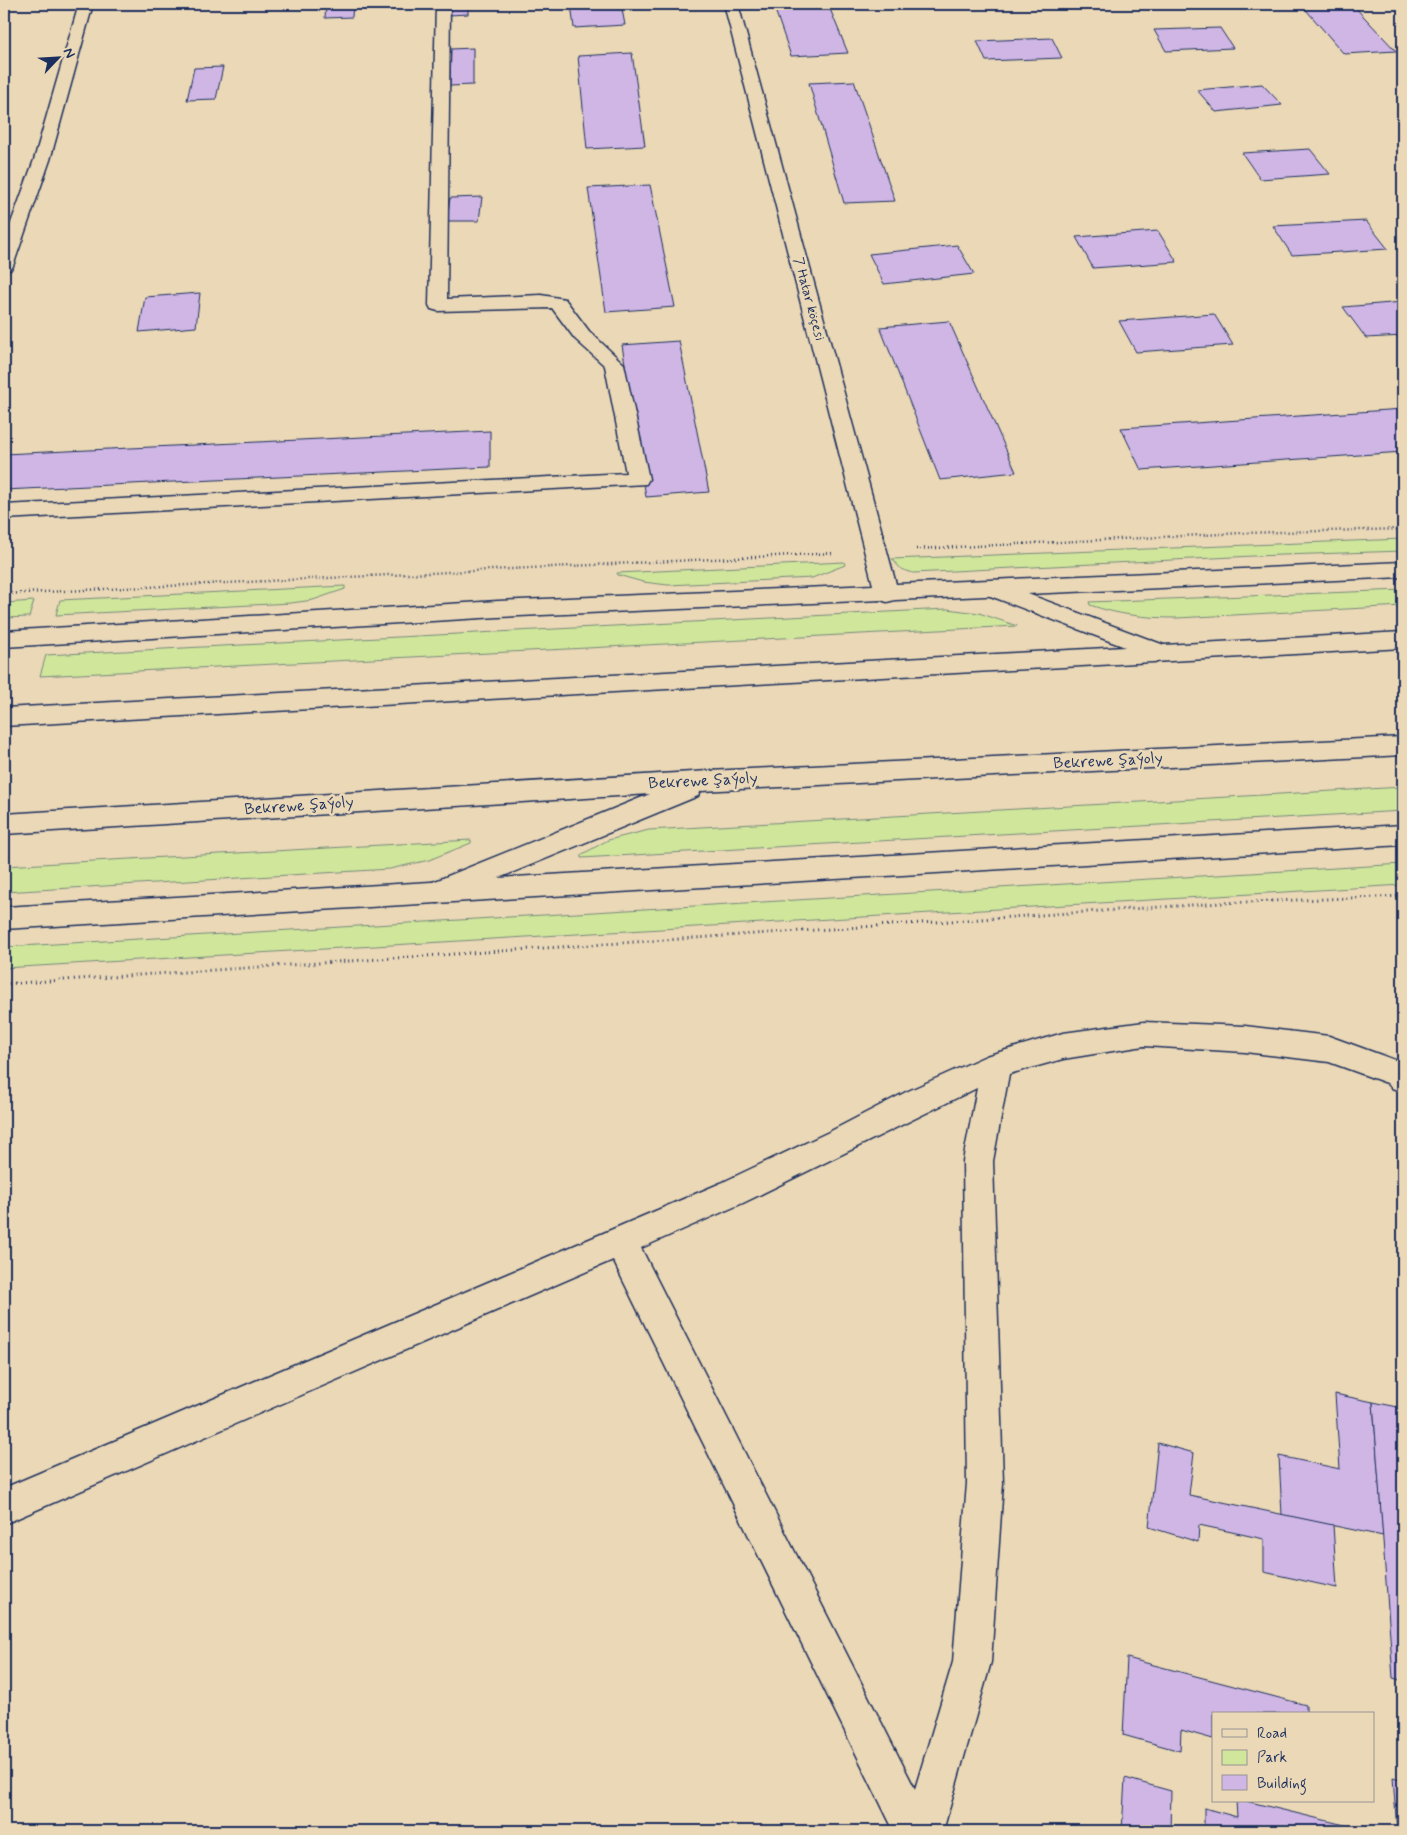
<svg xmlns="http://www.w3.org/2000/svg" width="1407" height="1835" font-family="Mynerve,sans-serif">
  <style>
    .green { fill: #d0e69b; stroke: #768a7c }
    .building { fill: #cfb6e5; stroke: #1b2f5e }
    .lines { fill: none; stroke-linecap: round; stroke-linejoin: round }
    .street-casing { stroke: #1b2f5e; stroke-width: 3 }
    .secondary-casing { stroke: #1b2f5e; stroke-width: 3 }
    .path-far1 { stroke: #1b2f5e; stroke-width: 2.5; stroke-dasharray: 1 3; stroke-linecap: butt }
    .path { stroke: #1b2f5e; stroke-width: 3; stroke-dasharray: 1 4; stroke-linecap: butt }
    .street { fill: #ebd8b6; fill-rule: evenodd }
    .secondary { fill: #ebd8b6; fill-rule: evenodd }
    .labels { text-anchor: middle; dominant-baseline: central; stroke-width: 5; stroke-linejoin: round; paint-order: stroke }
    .far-street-label { font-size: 14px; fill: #1b2f5e; stroke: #ebd8b6 }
    .street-label { font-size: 16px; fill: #1b2f5e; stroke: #ebd8b6 }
  </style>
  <rect width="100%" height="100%" fill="#ebd8b6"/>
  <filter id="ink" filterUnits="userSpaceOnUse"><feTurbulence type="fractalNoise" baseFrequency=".02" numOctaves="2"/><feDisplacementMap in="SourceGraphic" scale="10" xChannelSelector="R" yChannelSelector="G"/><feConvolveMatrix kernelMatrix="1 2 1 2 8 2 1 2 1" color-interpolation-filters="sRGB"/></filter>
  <g filter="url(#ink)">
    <g class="green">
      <polygon points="1403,539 1403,551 1253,556 913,573 901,569 892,559"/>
      <polygon points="844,562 845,565 812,578 668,585 643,582 618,575 617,573"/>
      <polygon points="345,586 345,589 313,600 291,603 56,615 60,600"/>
      <path d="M1403,590V606L1177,618C1147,618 1118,615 1090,605L1089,602Z"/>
      <polygon points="34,601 29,617 4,618 4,603"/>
      <polygon points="947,609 979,613 1017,626 40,676 46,655"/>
      <polygon points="1403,787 1403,811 581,858 581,855 608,840 649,830"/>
      <polygon points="471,840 471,843 429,860 390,869 4,892 4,866"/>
      <polygon points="1403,864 1403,885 4,968 4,947"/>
    </g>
    <g class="building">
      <polygon points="326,4 353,4 352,17 325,18"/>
      <polygon points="449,4 468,4 468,14 449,15"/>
      <polygon points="571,4 621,4 625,25 574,28"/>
      <polygon points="773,4 828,4 848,53 791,56"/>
      <polygon points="1301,4 1352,4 1396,51 1344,54"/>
      <polygon points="1220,28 1233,48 1166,51 1154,30"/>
      <polygon points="1052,38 1062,58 986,61 977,41"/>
      <polygon points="473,48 473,85 450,86 451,49"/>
      <polygon points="632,53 645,146 587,149 578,56"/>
      <polygon points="223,67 216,99 187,100 194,68"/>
      <polygon points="854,81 895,201 844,203 809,83"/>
      <polygon points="1262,84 1282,105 1216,112 1197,90"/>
      <polygon points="1310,149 1330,174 1260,179 1242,153"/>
      <polygon points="650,185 675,307 606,312 588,188"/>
      <polygon points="482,197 479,221 447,221 450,198"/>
      <polygon points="1366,221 1388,249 1292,255 1273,226"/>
      <polygon points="1158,231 1177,262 1093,268 1076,237"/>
      <polygon points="957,245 974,274 884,284 869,254"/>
      <polygon points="200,293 196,327 139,332 145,297"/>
      <polygon points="1403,302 1403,336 1366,338 1343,307"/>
      <polygon points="1214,314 1233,345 1136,352 1119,321"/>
      <polygon points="949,321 1016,472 940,480 880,327"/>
      <polygon points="679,341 709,492 646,497 622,345"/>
      <polygon points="1403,409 1403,452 1141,470 1121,428"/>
      <polygon points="490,431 490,467 4,490 4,454"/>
      <polygon points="1335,1394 1373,1402 1383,1536 1282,1515 1279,1456 1340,1469"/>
      <polygon points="1373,1402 1403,1408 1403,1681 1393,1678"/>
      <polygon points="1158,1443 1194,1453 1189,1495 1333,1525 1337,1588 1264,1572 1264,1539 1199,1525 1198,1542 1149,1527"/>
      <polygon points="1127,1658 1306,1705 1306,1714 1213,1714 1213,1739 1181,1730 1180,1751 1123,1735"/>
      <polygon points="1393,1777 1403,1780 1403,1831 1397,1831"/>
      <polygon points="1125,1778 1171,1791 1170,1831 1122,1831"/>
      <polygon points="1236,1801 1246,1801 1369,1831 1204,1831 1204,1808 1237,1817"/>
    </g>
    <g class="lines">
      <defs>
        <g id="street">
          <polygon points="79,4 93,4 50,160 13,266 10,270 4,271 4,242 34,160"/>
          <polygon points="436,4 450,4 447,299 541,295 565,299 589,331 624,364 649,479 646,484 4,519 4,505 626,473 605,366 575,339 552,308 438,311 431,309 429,305"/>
          <polygon points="724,4 738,4 896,584 1403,562 1403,577 895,600 887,602 881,600 498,617 4,647 4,631 498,601 873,585"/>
          <polygon points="1403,825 1403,845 4,929 4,907"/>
          <path d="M1144,1022L1245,1026L1329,1036L1403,1063V1092L1392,1088L1387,1083L1329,1062L1245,1052L1144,1046L1063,1059L1009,1074L993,1161L1003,1483L991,1662L943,1831H894L613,1260L4,1524V1488L721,1183L831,1131L906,1092L986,1056L1063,1033ZM977,1088L963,1161L967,1483L953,1662L915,1789L641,1248L743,1203Z"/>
        </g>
        <g id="secondary">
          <polygon points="993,581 1164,645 1403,632 1403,648 4,726 4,708 1125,647 985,594 982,589 985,584"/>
          <polygon points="1403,737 1403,755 701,791 698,796 438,903 428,900 424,892 428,884 650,794 4,834 4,814 709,771"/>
        </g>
      </defs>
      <use href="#street" class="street-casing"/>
      <use href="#secondary" class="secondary-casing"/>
      <g class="path-far1">
        <polyline points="916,549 1242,533 1403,529"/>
        <polyline points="4,594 835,553"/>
      </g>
      <polyline class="path" points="4,984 1221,903 1403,896"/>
      <use href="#street" class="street"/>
      <use href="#secondary" class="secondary"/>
    </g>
  </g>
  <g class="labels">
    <g class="far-street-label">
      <text transform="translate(809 299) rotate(75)">7 Hatar köçesi</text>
    </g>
    <g class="street-label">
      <text transform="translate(1108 761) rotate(-3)">Bekrewe şaýoly</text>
      <text transform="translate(703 781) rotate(-3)">Bekrewe şaýoly</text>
      <text transform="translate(299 806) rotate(-4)">Bekrewe şaýoly</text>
    </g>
  </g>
  <rect width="1407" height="1835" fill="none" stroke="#ebd8b6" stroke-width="20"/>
  <rect x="10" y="10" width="1387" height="1815" fill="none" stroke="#1b2f5e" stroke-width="2" filter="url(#ink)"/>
  <rect x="1212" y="1712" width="162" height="90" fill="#ebd8b6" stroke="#989493"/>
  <rect x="1222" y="1729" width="25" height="8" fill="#ebd8b6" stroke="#989493"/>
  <text x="1257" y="1738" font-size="15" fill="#1b2f5e">Road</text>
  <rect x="1222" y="1750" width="25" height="15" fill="#d0e69b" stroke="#989493"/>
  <text x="1257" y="1762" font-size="15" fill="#1b2f5e">Park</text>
  <rect x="1222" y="1775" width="25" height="15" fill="#cfb6e5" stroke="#989493"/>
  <text x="1257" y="1788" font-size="15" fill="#1b2f5e">Building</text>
  <g transform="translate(58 58) rotate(65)" stroke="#ebd8b6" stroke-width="4" paint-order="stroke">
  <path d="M0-4L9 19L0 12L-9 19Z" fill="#1b2f5e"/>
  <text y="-8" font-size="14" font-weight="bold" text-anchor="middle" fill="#1b2f5e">N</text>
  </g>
</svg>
